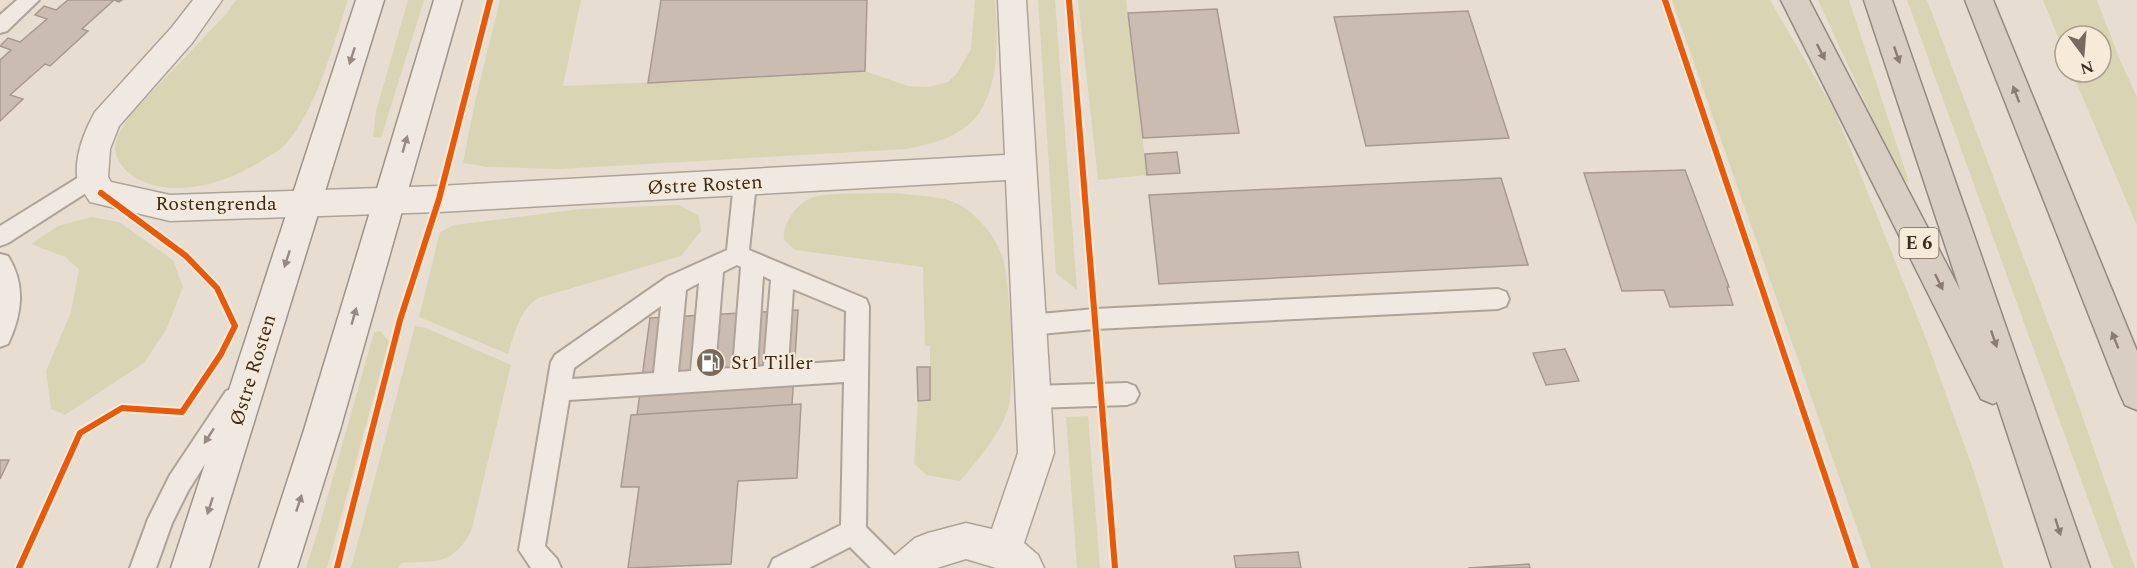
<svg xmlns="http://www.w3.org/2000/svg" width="2137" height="568" font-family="Spectral,serif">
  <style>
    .green { fill: #d9d5b4 }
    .building { fill: #cbbcb2; stroke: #a89990; stroke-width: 1.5 }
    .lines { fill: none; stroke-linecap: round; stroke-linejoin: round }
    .lane-casing { stroke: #ada399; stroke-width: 4 }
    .street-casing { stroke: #ada399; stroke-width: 3 }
    .secondary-casing { stroke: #9c938a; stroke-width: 3 }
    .highway-casing { stroke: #928980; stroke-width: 3 }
    .lane { fill: #efe9e2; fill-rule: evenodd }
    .street { fill: #efe9e2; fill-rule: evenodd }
    .secondary { fill: #efe9e2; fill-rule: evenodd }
    .highway { fill: #d9cec2; fill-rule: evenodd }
    .cycleway-casing { stroke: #f6ead8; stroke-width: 10 }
    .cycleway { stroke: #e8590c; stroke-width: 6 }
    .oneway { fill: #8a7c72 }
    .oneway2 { fill: #968a82 }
    .labels { text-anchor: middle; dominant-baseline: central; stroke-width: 4.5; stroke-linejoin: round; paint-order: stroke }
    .shield { fill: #f6ead8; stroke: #746458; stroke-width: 1.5 }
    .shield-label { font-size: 18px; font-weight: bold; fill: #3c2b21 }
    .street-label { font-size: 20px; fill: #3c2b21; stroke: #f6ead8 }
    .poi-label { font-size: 20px; fill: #3c2b21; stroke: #f6ead8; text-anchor: start }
  </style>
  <rect width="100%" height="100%" fill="#e7ded1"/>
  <g class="green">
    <path d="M236,0H348C332,47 318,107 285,145C280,150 273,154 266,158C230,182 175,201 134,177C125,171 115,160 115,148C115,137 125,124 130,115L227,13Z"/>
    <polygon points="408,0 424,0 381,138 373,137 376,111"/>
    <path d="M500,0H581L563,86L802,76V74L865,71L908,86L928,87L948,82L957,73L971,49L975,0H995C998,38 1001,99 967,126C950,140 928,144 907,149L560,169L487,167L463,163L475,102Z"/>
    <polygon points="1038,0 1055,0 1077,290 1056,273"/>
    <polygon points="1078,0 1126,0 1147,175 1098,180"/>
    <polygon points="1672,0 1770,0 1834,110 1850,148 1925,336 1974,472 2004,568 1871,568"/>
    <polygon points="1818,0 1849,0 1909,182 1901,180"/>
    <polygon points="1907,0 1927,0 2074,392 2135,568 2113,568"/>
    <polygon points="2043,0 2097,0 2120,60 2137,97 2137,226 2072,72 2101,72 2101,36 2065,36 2065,54"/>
    <path d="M895,193C917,196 946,195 965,208C982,220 997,239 1003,259C1010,285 1016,383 1008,409C999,436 978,460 960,481L927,475L914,464L918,401L930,400V346H925L923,267L795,250L784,240C782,224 798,201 814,197C834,192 873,194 895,193Z"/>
    <path d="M679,205L699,216L701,231L681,256L538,298C519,311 515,333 508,354L419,317L440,232L454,225L580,209Z"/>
    <polygon points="91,217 119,222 173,260 183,287 167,328 144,363 65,415 51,409 46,371 71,312 79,269 65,257 31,244 58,226"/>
    <path d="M415,326L426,328L511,365L471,532C450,567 438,560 401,563L399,568H351Z"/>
    <polygon points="380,331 389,341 327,568 306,568 319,527 374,332"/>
    <polygon points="1088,416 1100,568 1077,568 1066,417"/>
  </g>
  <g class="building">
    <polygon points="68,0 122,0 119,2 114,0 82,29 88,31 50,66 45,64 10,95 23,99 0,121 0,60 11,50 0,46 8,38 20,42 47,19 35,15 44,6 56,10"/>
    <polygon points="661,0 867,0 865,71 648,83"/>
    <polygon points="1217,9 1239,133 1143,138 1128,13"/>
    <polygon points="1468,11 1509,138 1366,146 1334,17"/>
    <polygon points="1177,152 1180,173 1147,175 1145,154"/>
    <polygon points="1685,170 1729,287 1727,287 1733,305 1670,307 1664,290 1622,291 1584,173"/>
    <polygon points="1501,178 1528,265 1159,284 1149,195"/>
    <polygon points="798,310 792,405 637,415 650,318"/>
    <polygon points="1565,349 1579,381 1546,385 1533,353"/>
    <polygon points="917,367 930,367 930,400 918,401"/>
    <polygon points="801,404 797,478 738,481 731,564 628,568 639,487 621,487 631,415"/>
    <polygon points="0,460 9,460 0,479"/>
    <polygon points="1298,552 1301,568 1236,568 1234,556"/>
    <polygon points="1529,564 1530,568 1468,568"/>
  </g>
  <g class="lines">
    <defs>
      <g id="lane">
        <polygon points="17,0 39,0 7,31 0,33 0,15"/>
        <polygon points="92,169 100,172 103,178 100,184 8,243 0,246 0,226"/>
        <path d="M745,174L753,177L756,183L749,250L866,299L869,306L866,527L898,559L902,568H871L850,547L809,568H769L773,559L841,525L844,382L569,400L545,546L557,559L561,568H531L519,550L551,362L555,355L667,277L727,250L734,183L737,177ZM737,265L741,267L733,368L715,369L723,272ZM763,276L771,280L764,366L757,367ZM699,283L691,371L678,372L686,290ZM793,289L846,311L845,361L788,365ZM661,306L654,373L572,379L574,368Z"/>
        <path d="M0,254L8,256C26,285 22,314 8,344L0,347Z"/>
        <polygon points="1498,289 1506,292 1509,299 1506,306 1498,309 1095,329 1029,335 1021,332 1018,325 1021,318 1029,315 1095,309"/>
        <polygon points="1127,383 1135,386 1139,394 1135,402 1127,405 1033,408 1025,405 1021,397 1025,389 1033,386"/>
        <polygon points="234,388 242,391 246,399 188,491 172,523 156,568 130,568 148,519 170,475 226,391"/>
      </g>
      <path id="street" d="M193,0H222L192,43L119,126L110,149L108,177L111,182L170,195L439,186L1005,155L998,0H1026L1054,453L1024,543L1038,555L1044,568H996L966,559L937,568H889L895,555L915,538L928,533L966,523L992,529L1018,453L1006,180L439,212L170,221L90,202C86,195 77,185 77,176C75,155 85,130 95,112L172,27Z"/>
      <g id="secondary">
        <polygon points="356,0 384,0 209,568 171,568"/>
        <polygon points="434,0 462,0 340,430 297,568 259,568 304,430"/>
      </g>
      <g id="highway">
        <polygon points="1781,0 1809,0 1960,290 1864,0 1892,0 2090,568 2052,568 1997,402 1993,404 1981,399"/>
        <polygon points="1965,0 1993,0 2137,351 2137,410 2125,405 2120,394"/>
      </g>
    </defs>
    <use href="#lane" class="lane-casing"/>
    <use href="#street" class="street-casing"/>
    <use href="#secondary" class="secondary-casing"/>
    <use href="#highway" class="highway-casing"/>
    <use href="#lane" class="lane"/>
    <use href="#street" class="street"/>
    <use href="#secondary" class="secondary"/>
    <use href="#highway" class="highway"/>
    <defs>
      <g id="cycleway">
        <polyline points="1069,0 1115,568"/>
        <polyline points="1665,0 1856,568"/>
        <polyline points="19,568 80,433 122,408 182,412 221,354 235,326 217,288 186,256 101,193"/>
        <polyline points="337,568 400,320 439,199 490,0"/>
      </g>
    </defs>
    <use href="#cycleway" class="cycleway-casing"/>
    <use href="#cycleway" class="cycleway"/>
  </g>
  <defs><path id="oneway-solid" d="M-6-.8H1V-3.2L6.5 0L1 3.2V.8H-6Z" transform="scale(1.5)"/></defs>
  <g class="oneway">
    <use href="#oneway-solid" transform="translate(1821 52) rotate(63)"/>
    <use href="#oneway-solid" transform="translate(1897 55) rotate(71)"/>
    <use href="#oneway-solid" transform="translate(2016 94) rotate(-111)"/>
    <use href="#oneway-solid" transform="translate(1939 282) rotate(64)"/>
    <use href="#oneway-solid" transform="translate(1994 339) rotate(71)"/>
    <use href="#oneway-solid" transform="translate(2115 340) rotate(-112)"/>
    <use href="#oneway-solid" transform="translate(2058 527) rotate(72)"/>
  </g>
  <g class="oneway2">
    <use href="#oneway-solid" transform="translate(352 56) rotate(108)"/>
    <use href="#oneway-solid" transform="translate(405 144) rotate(-74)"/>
    <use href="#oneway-solid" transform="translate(287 259) rotate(108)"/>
    <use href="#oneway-solid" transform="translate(354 316) rotate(-74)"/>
    <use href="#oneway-solid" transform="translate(209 436) rotate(123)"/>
    <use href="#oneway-solid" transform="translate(299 503) rotate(-72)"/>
    <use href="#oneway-solid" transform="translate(210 506) rotate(108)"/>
  </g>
  <defs>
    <symbol id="fuel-disc" viewBox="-11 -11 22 22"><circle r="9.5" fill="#786a5f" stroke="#f6ead8"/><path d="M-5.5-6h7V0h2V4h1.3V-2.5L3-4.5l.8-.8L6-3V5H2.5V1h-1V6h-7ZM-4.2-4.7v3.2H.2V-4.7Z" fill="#fff"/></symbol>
  </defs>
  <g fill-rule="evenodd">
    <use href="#fuel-disc" x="694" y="346" width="33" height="33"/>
  </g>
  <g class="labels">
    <rect class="shield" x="1899.5" y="228" width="39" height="30" rx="4.5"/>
    <g class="shield-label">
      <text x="1919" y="243">E 6</text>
    </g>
    <g class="street-label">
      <text transform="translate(705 185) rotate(-3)">Østre Rosten</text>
      <text x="216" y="204">Rostengrenda</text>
      <text transform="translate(253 370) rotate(-73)">Østre Rosten</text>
    </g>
    <g class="poi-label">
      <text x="731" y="363">St1 Tiller</text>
    </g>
  </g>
  <g transform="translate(2083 54) rotate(164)"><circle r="28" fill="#f6ead8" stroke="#ac9e8f" stroke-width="1.5"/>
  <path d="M0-4.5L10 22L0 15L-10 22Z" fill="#786a5f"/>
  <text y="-9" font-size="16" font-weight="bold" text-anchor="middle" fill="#3c2b21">N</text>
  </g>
</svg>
